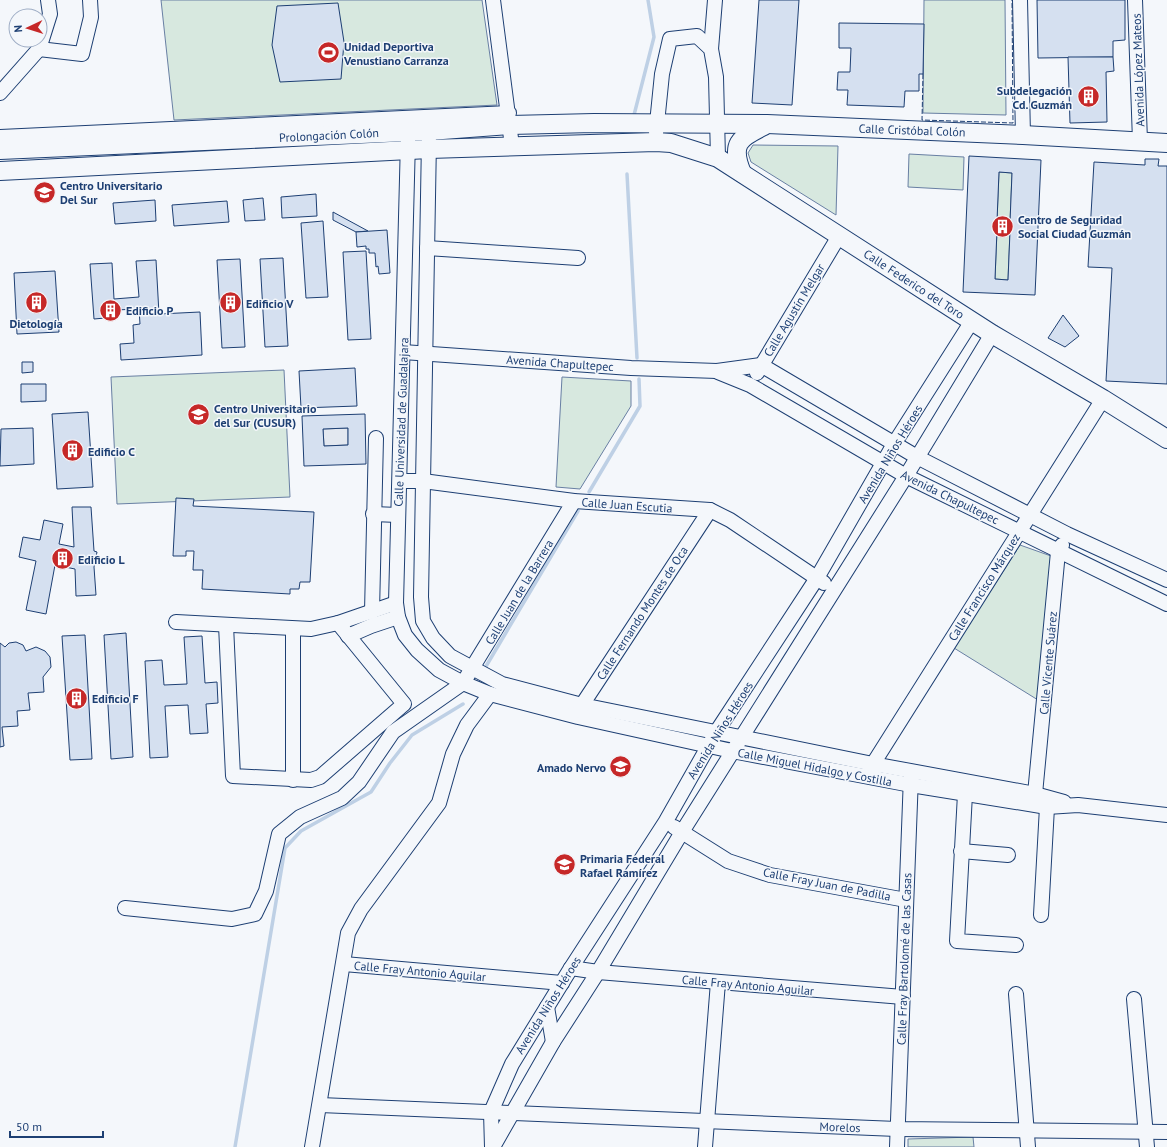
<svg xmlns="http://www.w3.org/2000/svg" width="1167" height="1147" font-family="'PT Sans',sans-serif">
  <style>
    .green { fill: #d7e8df; stroke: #687fa3 }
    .parking { fill: #e3e8f0; stroke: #687fa3 }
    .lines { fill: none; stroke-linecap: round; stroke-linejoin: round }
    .stream { stroke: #bed0e5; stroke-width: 3.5 }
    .building { fill: #d5e0f0; stroke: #1d3f73; fill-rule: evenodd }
    .minor-casing { stroke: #1d3f73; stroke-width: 16 }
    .major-casing { stroke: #1d3f73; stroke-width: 20 }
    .minor { stroke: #f4f7fb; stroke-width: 14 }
    .major { stroke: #f4f7fb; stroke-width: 18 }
    .fence { stroke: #1d3f73; stroke-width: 1; stroke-dasharray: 5 2; stroke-linecap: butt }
    .labels { text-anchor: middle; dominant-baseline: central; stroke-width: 3; stroke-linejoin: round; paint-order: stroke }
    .poi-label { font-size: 12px; font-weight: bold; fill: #1d3f73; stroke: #f4f7fb; text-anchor: start }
    .street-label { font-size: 12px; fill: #1d3f73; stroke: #f4f7fb }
  </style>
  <rect width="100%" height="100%" fill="#f4f7fb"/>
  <g class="green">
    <polygon points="161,0 482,0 497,105 174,120"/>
    <polygon points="924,0 1005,0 1006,115 923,113"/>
    <polygon points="753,145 838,146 836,215 751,162 748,153"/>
    <polygon points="909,154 964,157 963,190 908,187"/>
    <polygon points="999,172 1012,173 1010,222 997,221"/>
    <polygon points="997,230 1010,231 1008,280 995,279"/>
    <polygon points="284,370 290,497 117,504 111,377"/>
    <polygon points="562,377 631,381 631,406 580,489 556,487"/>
    <polygon points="1020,545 1051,556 1038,700 954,648"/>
    <polygon points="973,1137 974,1147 908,1147 908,1139"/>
  </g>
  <polygon class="parking" points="348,428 348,445 324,446 323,429"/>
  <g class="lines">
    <g class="stream">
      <polyline points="634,115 654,37 648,0"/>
      <polyline points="627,174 637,358"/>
      <polyline points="589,492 640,406 639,379"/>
      <polyline points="485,668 578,511"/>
      <polyline points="235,1147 285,848 301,831 371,792 390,763 412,735 463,704"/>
    </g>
  </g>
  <g class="building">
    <polygon points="759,0 799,0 792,105 752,103"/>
    <polygon points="1037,0 1125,0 1125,40 1113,41 1113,57 1038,58"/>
    <polygon points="338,3 344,42 341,79 280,82 272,45 277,6"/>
    <polygon points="839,23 924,24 923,74 919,74 919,91 905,91 904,107 847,105 848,90 837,90 838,72 850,72 851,48 839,48"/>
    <polygon points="1068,57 1113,57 1114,71 1106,72 1107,122 1070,123"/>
    <path d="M969,156L1041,160L1035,295L963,292ZM999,172L1012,173L1010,222L997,221ZM997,230L1010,231L1008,280L995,279Z"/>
    <polygon points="1145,159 1159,159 1158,166 1167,166 1167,384 1106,381 1112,268 1088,267 1094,162 1145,165"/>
    <polygon points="316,194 317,216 282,218 281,197"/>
    <polygon points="263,198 265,220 245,221 243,200"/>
    <polygon points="155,200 156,221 115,224 113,203"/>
    <polygon points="227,201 229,222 174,226 172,205"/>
    <polygon points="333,212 368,231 356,232 333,220"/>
    <polygon points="323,221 328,297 306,298 301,223"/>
    <polygon points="387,230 390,273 379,274 378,266 376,267 375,253 369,253 369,249 366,249 366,246 357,247 356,232"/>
    <polygon points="366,251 371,339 348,340 343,252"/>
    <polygon points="283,258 288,346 265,347 260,259"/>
    <polygon points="240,259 245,347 222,348 217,260"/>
    <polygon points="156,260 159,314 200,312 202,355 121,360 120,344 134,343 133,325 140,324 139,309 115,310 116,317 94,319 90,264 112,263 114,299 139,297 136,261"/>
    <polygon points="55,271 59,332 17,334 14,273"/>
    <polygon points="1063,315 1079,336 1065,347 1048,338"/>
    <polygon points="22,362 33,362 33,372 22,373"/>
    <polygon points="355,368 357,406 301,408 299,371"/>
    <polygon points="21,384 46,384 46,401 21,402"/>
    <polygon points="88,412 93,487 57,489 52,414"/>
    <path d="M365,414L366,464L304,466L302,416ZM348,428V445L324,446L323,429Z"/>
    <polygon points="33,428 34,464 0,466 1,429"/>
    <polygon points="176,498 194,499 193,506 314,512 310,582 300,582 299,589 290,589 290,594 202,589 203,570 193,570 194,551 186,551 186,556 173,556"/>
    <polygon points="72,507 91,507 94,551 97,552 94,567 96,595 76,596 75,569 55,565 46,614 26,610 36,561 19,557 23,537 40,540 44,520 63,524 59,544 74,547"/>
    <polygon points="126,633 133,757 111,759 104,635"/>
    <polygon points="85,635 92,759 70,760 62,636"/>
    <polygon points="202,636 205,683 217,682 218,703 206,704 208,733 190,734 188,705 165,706 168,757 150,758 145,661 162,660 164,685 187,684 184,637"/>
    <polygon points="16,642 23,645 26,651 36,647 45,651 50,657 51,667 43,677 44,692 28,693 30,710 17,711 18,726 2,727 4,746 0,747 0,643 5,647 9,643"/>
  </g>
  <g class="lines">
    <defs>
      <g id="minor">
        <polyline points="493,0 512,146"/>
        <polyline points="1020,0 1023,135"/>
        <polyline points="1135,0 1140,141"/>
        <polyline points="39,49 82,54 91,17 90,0"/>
        <polyline points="711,49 715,0"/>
        <polyline points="0,93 39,49 50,14 48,0"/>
        <polyline points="656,133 662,74 670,39 697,36 711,49 716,77 718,158"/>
        <polyline points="0,137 509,113"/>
        <polyline points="408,140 396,603 398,617 405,635 417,650 439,670 463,683 490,694 578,717 732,751 911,785 1047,807 1078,805 1167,815"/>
        <polyline points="429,140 421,597 423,621 433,638 450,656 502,684 582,705 873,764 1035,794 1064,802"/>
        <polyline points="427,248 578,258"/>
        <polyline points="403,352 631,368 717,371 761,365 917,457 1067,534 1167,580"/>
        <polyline points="718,372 750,385 906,476 1167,604"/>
        <polyline points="757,373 839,236"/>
        <polyline points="400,481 423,481 574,501 710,510 730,520 824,583"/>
        <polyline points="373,514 398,515"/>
        <polyline points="372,612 376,438"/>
        <polyline points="176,622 311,629 338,623 396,603"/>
        <polyline points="226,625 233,776 311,780 320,777 404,704 338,623"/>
        <polyline points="293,629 293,780"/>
        <polyline points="348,636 371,626 398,617"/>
        <polyline points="580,711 582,705 710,510"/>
        <polyline points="871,773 873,764 1103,399"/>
        <polyline points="965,794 957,941 1016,945"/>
        <polyline points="674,827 728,861 770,875 906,900"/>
        <polyline points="961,851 1008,855"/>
        <polyline points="125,908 232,919 255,914 266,891 279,834 300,817 342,798 359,782 393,732 463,683 574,501"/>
        <polyline points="1041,915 1047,807 1035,794 1058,552 1062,545"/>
        <polyline points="344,964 562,983"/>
        <polyline points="571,968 598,972 903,997"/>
        <polyline points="1016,994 1028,1147"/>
        <polyline points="1134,999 1147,1147"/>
        <polyline points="547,1007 553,1042"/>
        <polyline points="320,1105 897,1129 1167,1132"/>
        <polyline points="312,1147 348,933 361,909 439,803 453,754 467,725 490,694"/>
        <polyline points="492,1147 491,1112 512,1064 571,968 666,821 717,731 817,578 894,444 972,321"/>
        <polyline points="493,1147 553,1042 598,972 682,832 906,476 992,334"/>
        <polyline points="705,1147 718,982"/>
        <polyline points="897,1147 911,776"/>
      </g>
      <g id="major">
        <polyline points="0,150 429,131 510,125 594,123 767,124 1023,135 1167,143"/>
        <polyline points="0,171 429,149 656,142 671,143 718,158 992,334 1103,399 1167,439"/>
        <path d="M742,173C730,144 739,138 764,126"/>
      </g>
    </defs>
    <use href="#minor" class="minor-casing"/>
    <use href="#major" class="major-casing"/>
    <use href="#minor" class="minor"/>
    <use href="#major" class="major"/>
    <polyline class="fence" points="923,74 922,120 1013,123 1012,0"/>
  </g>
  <defs>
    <symbol id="stadium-disc" viewBox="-11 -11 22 22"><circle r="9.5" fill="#c62828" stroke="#f4f7fb"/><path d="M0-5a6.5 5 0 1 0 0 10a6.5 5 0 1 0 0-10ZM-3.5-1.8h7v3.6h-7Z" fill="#fff"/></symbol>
    <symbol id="building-disc" viewBox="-11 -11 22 22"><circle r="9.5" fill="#c62828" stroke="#f4f7fb"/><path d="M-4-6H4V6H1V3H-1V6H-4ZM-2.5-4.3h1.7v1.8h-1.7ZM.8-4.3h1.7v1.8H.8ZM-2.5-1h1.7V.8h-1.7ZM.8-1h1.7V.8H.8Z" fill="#fff"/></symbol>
    <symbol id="university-disc" viewBox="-11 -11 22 22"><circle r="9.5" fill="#c62828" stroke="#f4f7fb"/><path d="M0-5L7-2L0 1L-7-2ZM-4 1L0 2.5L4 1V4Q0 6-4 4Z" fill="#fff"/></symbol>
    <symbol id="school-disc" viewBox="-11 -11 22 22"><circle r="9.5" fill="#c62828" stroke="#f4f7fb"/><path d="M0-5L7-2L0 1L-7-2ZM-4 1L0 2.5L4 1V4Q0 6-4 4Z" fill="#fff"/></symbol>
  </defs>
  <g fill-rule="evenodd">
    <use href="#stadium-disc" x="316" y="40" width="25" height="25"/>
    <use href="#building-disc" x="1076" y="84" width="25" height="25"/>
    <use href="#university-disc" x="32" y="180" width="25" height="25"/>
    <use href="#building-disc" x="990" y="214" width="25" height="25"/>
    <use href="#building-disc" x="24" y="290" width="25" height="25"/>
    <use href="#building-disc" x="218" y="290" width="25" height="25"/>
    <use href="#building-disc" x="98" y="298" width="25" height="25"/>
    <use href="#university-disc" x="186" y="402" width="25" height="25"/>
    <use href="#building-disc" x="60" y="438" width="25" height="25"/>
    <use href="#building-disc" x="50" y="546" width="25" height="25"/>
    <use href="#building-disc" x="64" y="686" width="25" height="25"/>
    <use href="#school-disc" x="608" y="754" width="25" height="25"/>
    <use href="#school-disc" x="552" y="852" width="25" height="25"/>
  </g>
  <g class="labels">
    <g class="poi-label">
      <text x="344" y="46">Unidad Deportiva<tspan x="344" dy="14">Venustiano Carranza</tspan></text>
      <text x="1072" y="90" text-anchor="end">Subdelegación<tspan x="1072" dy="14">Cd. Guzmán</tspan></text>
      <text x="60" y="185">Centro Universitario<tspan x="60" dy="14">Del Sur</tspan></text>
      <text x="1018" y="219">Centro de Seguridad<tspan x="1018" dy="14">Social Ciudad Guzmán</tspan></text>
      <text x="246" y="303">Edificio V</text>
      <text x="126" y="310">Edificio P</text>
      <text x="36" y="323" text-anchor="middle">Dietología</text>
      <text x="214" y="408">Centro Universitario<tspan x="214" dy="14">del Sur (CUSUR)</tspan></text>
      <text x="88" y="451">Edificio C</text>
      <text x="78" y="559">Edificio L</text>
      <text x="92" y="698">Edificio F</text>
      <text x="606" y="767" text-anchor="end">Amado Nervo</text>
      <text x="580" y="858">Primaria Federal<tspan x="580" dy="14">Rafael Ramírez</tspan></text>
    </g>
    <g class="street-label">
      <text transform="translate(1138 70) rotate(-92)">Avenida López Mateos</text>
      <text transform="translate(912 130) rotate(2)">Calle Cristóbal Colón</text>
      <text transform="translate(329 135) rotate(-3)">Prolongación Colón</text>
      <text transform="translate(914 284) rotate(33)">Calle Federico del Toro</text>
      <text transform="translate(794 310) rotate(-59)">Calle Agustín Melgar</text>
      <text transform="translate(560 363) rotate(4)">Avenida Chapultepec</text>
      <text transform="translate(401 422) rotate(-88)">Calle Universidad de Guadalajara</text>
      <text transform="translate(890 454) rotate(-59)">Avenida Niños Héroes</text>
      <text transform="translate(950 497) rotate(26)">Avenida Chapultepec</text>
      <text transform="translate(627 505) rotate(4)">Calle Juan Escutia</text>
      <text transform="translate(984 587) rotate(-58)">Calle Francisco Márquez</text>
      <text transform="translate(519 592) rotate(-59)">Calle Juan de la Barrera</text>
      <text transform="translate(642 613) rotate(-57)">Calle Fernando Montes de Oca</text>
      <text transform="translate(1048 663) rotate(-85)">Calle Vicente Suárez</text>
      <text transform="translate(720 730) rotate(-58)">Avenida Niños Héroes</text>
      <text transform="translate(815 767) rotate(11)">Calle Miguel Hidalgo y Costilla</text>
      <text transform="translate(827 884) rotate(11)">Calle Fray Juan de Padilla</text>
      <text transform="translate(904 959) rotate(-88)">Calle Fray Bartolomé de las Casas</text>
      <text transform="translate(420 971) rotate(5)">Calle Fray Antonio Aguilar</text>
      <text transform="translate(748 985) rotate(5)">Calle Fray Antonio Aguilar</text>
      <text transform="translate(548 1005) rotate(-58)">Avenida Niños Héroes</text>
      <text transform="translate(840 1127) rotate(2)">Morelos</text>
    </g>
  </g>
  <g transform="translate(28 28) rotate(266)"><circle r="19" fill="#f4f7fb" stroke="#9eadc5"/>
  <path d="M0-3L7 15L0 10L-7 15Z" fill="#c62828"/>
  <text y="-6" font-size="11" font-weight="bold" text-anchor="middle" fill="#1d3f73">N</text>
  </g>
  <path d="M10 1131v6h93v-6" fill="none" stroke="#1d3f73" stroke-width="2"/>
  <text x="16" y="1131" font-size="12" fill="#1d3f73" stroke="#f4f7fb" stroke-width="3" paint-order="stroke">50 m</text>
</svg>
